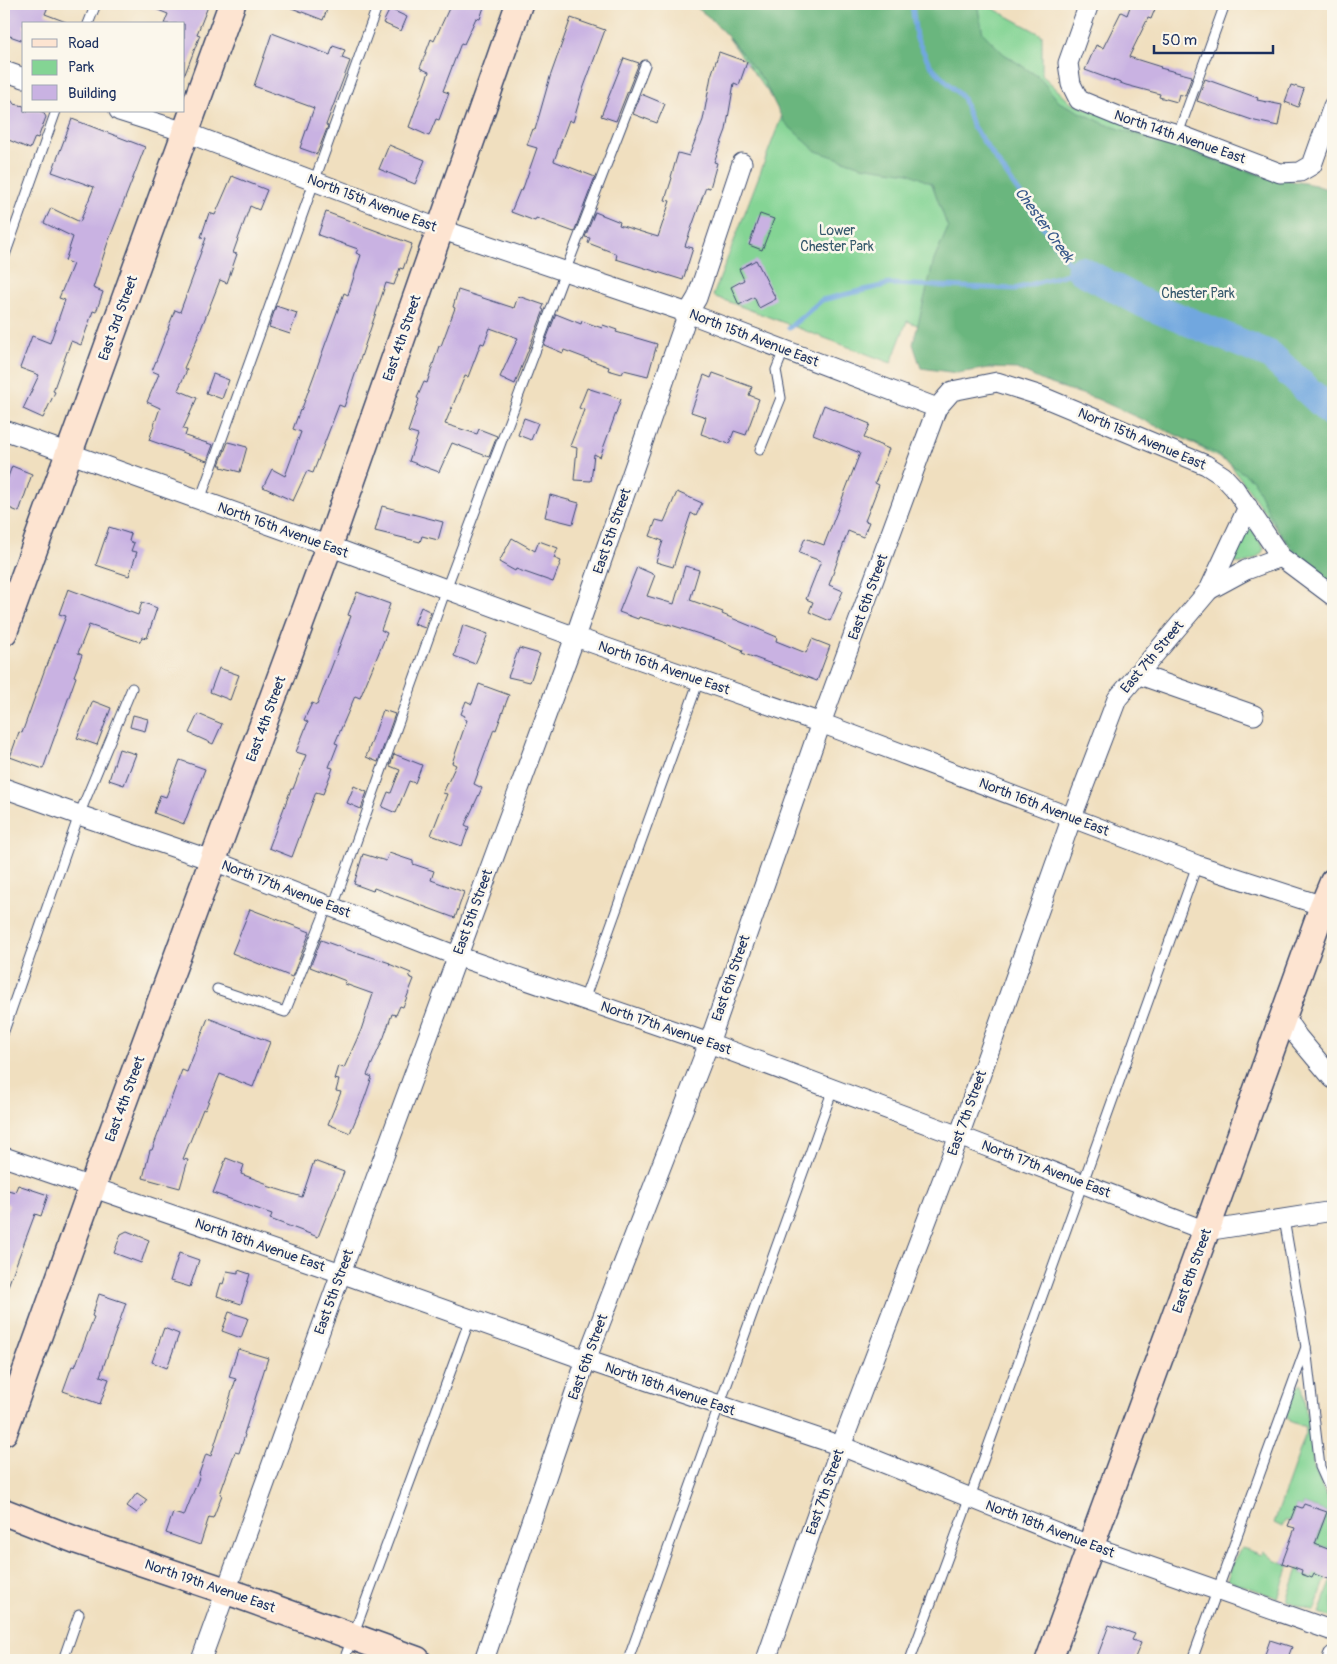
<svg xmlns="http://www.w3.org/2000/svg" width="1337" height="1664" font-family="Pangolin,sans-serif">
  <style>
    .green { fill: #84d494; stroke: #508279 }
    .forest { fill: #6bb67e; stroke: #43726e }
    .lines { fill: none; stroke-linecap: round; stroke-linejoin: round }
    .stream { stroke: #71a7df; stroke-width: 5 }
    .river { stroke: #71a7df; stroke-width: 29 }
    .building { fill: #c9b2e2 }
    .lane-casing { stroke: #3b496d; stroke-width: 11 }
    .street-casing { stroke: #3b496d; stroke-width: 21 }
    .secondary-casing { stroke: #3b496d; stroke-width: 29 }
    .lane { stroke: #fff; stroke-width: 9 }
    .street { stroke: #fff; stroke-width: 19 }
    .secondary { stroke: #fde4d1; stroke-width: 26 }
    .labels { text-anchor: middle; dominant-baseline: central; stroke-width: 5; stroke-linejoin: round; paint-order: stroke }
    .street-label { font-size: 14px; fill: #1b2f5e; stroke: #fbf7ec }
    .park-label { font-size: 14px; fill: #35586c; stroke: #fbf7ec }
    .water-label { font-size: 15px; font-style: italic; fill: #39598b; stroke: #fbf7ec }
  </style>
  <rect width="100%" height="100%" fill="#fbf7ec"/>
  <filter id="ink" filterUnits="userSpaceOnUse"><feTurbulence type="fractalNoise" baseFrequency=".02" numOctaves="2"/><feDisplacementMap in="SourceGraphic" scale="10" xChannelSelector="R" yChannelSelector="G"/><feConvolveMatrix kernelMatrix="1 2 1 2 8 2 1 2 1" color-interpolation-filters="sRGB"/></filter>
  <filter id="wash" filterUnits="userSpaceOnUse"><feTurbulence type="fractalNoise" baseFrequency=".0096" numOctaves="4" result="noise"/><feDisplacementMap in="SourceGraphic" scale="20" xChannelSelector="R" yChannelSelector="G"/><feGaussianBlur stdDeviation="1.12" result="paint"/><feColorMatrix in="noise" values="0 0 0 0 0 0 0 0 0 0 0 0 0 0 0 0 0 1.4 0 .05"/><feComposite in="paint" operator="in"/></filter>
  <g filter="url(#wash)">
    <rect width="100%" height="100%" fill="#f0dfbf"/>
    <g class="green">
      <polygon points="704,4 985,4 1042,35 1042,75 1071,103 1295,187 1333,584 1300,561 1230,464 1125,406 907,321 891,363 713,296 783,113"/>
      <path d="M1248,527H1251L1264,549C1260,558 1245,565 1236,563L1232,558Z"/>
      <path d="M1302,1384L1314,1468L1333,1512V1551L1315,1544L1327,1512L1304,1504L1302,1508L1296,1506L1291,1520L1285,1521L1282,1527L1274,1523L1306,1433L1305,1427L1289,1421L1286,1415C1290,1405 1292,1388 1302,1384Z"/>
      <path d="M1243,1548L1262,1555L1264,1551L1276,1561L1289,1566L1278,1598L1227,1580C1231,1570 1234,1554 1243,1548Z"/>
      <polygon points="1298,1569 1302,1570 1301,1574 1312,1578 1314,1574 1326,1578 1314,1611 1287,1601"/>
      <polygon points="1332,1580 1333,1581 1333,1618 1319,1613"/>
    </g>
    <polygon class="forest" points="692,4 977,4 983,33 1004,54 1039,77 1059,102 1105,124 1259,175 1315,185 1333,191 1333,585 1310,567 1277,529 1253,480 1213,452 1097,399 1045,382 1017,369 989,368 957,373 921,368 913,344 934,260 948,228 932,184 909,173 861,166 816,151 784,122 763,80 732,41 710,18"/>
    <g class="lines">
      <g class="stream">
        <polyline points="912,4 916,37 930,65 963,98 972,125 1069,264 1081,270"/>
        <polyline points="789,328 822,300 890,284 1015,289 1081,270"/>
      </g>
      <polyline class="river" points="1081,270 1143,303 1270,355 1333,414"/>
    </g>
    <g id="blocks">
      <g class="building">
        <polygon points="4,4 49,4 45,14 66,22 66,24 24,24 24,41 4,34"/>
        <polygon points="143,4 209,4 197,34 200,35 185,74 184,74 184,24 164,24 168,14"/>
        <polygon points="285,4 329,4 323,20 284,5"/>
        <polygon points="451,4 485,4 480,19 476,18 464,44 461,43 443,91 449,93 439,120 436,119 429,136 409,127 429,72 420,68 431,39 434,41"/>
        <polygon points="1131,4 1157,4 1151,19 1148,18 1129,57 1161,67 1160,68 1192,76 1185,96 1179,94 1177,102 1159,97 1160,94 1126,85 1085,70 1096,45 1103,48 1121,12 1127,15"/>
        <polygon points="390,9 407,17 401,31 383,23"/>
        <polygon points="571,18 605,30 582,92 573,122 569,120 554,161 595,177 574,232 536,218 535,221 511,212 520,190 522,191 537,148 527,145 533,129 535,130 550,77"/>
        <polygon points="272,33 330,55 333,46 345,50 342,58 350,61 326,125 328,126 317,154 300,148 314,108 254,86"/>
        <polygon points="719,52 747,62 739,85 734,83 726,130 714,162 717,163 710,188 706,187 685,246 693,248 683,280 616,259 617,254 588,243 590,238 585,237 595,212 620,222 619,225 658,237 670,201 665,200 672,178 671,177 678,153 689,156 703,120 711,76"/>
        <polygon points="624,58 639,63 616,121 601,116"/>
        <polygon points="1205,79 1258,98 1257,100 1282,105 1278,126 1255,121 1197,101"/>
        <polygon points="1291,85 1304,89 1298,107 1285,102"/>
        <polygon points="4,90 14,104 24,106 24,111 39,111 43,112 46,117 38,138 35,137 30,149 4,138"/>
        <polygon points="641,94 665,104 657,123 633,114"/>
        <polygon points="72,119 145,147 107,245 93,288 103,292 96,312 93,311 81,345 71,341 53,391 55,392 43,418 23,409 39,375 20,368 32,336 50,343 65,300 59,298 73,264 65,261 73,237 44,223 51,208 80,222 94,187 52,172"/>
        <polygon points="389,145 425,160 415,184 379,169"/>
        <polygon points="232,176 267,190 259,210 250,206 233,253 237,254 227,283 220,280 197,339 184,368 187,370 178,390 197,398 183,429 187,430 185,436 213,445 207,461 149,440 160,408 147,402 159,374 152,371 169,328 168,328 175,310 180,312 195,271 194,271 206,238 201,237 209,213 215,215"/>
        <polygon points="326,212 412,244 403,269 400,268 394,285 386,283 344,407 339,405 313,473 307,471 293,501 263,487 272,469 285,476 301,432 293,429 300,410 301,411 344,293 348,295 361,255 356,253 358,249 318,235"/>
        <polygon points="760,214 774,219 762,250 749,245"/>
        <polygon points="756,260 776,299 759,308 754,297 739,305 731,287 744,280 739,269"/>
        <polygon points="458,290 514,308 518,296 544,305 542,309 544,310 515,384 500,377 518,338 490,328 484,344 481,343 468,377 465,376 445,424 477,434 479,429 497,436 489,457 452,443 439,472 409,461 418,435 408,432 419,399 417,398 424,382 427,383 439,346 441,346 455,308 453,307"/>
        <polygon points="276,306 297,313 290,334 269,327"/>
        <polygon points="556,314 581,324 582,321 602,328 603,325 617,330 616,332 657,344 648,376 624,370 622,374 608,370 609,367 564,350 563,353 544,345"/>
        <polygon points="713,373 752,387 749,395 759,399 746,435 734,431 729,444 701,434 706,417 691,412 704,375 711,378"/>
        <polygon points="213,374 229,380 222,399 206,393"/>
        <polygon points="587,388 621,399 600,457 594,454 591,481 574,480 577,448 570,446 584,410 579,408"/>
        <polygon points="824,405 870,424 864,438 889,449 875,483 879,485 865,521 869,522 863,537 848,531 829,585 843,591 830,621 809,612 813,602 806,599 821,561 799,553 805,538 824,545 860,453 813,434"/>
        <polygon points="524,418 538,423 531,440 518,435"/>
        <polygon points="228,442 247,447 240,472 221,467 222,465 219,465"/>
        <polygon points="12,466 32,474 19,512 4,506 4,488"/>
        <polygon points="677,492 702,503 696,516 691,513 673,567 656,562 663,541 650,536 656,520 664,522"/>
        <polygon points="550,495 579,503 573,524 545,517"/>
        <polygon points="382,506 443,522 438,540 422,536 420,542 375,531"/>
        <polygon points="109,527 131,534 129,541 134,543 131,551 137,552 129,576 96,565"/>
        <polygon points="512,538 535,551 539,541 558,548 554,558 561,561 553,582 516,569 515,571 499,562"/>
        <polygon points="685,566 699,570 690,600 723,612 722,614 777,637 776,641 806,653 812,639 830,646 817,681 742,653 743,650 718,640 668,624 668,625 639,617 638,619 619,612 637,567 655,575 647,596 674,604"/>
        <polygon points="68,589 138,615 142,602 157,608 147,638 142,637 140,642 89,625 78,653 82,655 74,676 76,677 43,769 10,757 19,732 22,733 46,666 47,666 66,616 59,614"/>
        <polygon points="357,592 390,604 381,630 387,633 360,698 355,696 335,743 338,744 329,767 333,768 323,794 316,792 292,857 269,848 291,789 293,789 306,755 296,752 308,722 304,720 312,703 317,705 351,616 348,615"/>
        <polygon points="421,607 431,612 425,628 414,624"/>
        <polygon points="463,625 488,634 475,664 454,656"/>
        <polygon points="519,648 540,654 530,682 508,677"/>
        <polygon points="219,668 239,675 230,700 210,692"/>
        <polygon points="479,684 509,695 496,730 494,729 474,784 482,788 465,825 469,827 462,846 431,835 447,794 443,793 456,765 452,763 467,720 464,719 465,716 461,714 466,701 472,704"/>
        <polygon points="93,701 111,708 97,745 77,738"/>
        <polygon points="383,710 395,714 378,762 366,757"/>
        <polygon points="198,714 222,724 213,744 189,733"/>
        <polygon points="133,715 148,719 145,731 130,727"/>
        <polygon points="119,749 136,754 124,785 109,780"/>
        <polygon points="394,754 422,765 415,783 409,781 396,813 382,807 388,792 391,793 400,770 390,766"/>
        <polygon points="180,760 205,769 184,824 154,813 160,795 166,797"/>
        <polygon points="354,786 367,792 361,809 347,803"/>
        <polygon points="389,853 413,861 413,864 434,871 431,880 464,892 455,918 374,888 373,891 354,884 363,854 386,861"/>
        <polygon points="250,909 310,932 292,977 232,953"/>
        <polygon points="321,940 356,953 356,952 390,963 389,964 411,973 409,977 414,979 403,1007 400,1006 396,1015 392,1014 384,1037 367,1075 372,1077 364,1100 350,1133 328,1124 341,1092 336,1091 339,1080 334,1079 338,1066 344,1068 361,1030 373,994 345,984 346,981 310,967"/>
        <polygon points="208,1018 270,1042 253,1087 220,1074 205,1110 203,1109 183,1159 188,1160 180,1188 143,1178 150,1150 152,1150 182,1070 187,1072"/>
        <polygon points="226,1158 244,1165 241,1174 268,1184 267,1186 302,1197 314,1161 344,1172 318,1237 270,1219 272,1214 213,1193"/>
        <polygon points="18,1185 48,1195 41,1216 35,1214 5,1294 4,1294 4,1221 9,1205 4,1202 8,1190 15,1192"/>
        <polygon points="127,1231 149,1240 141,1263 114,1253 121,1234"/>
        <polygon points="179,1253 199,1260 190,1287 170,1281"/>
        <polygon points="238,1270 250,1274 241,1304 217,1296 221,1283 223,1284 227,1271 238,1273"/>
        <polygon points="99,1294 126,1303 100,1376 109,1379 100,1404 63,1391 72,1366 75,1367 94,1317 92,1316"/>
        <polygon points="229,1312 248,1318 241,1338 222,1331"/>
        <polygon points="164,1328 179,1334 167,1368 152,1362"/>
        <polygon points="238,1349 268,1358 244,1434 245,1435 239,1453 235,1452 220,1494 222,1495 213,1518 209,1517 200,1545 166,1533 173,1513 184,1516 200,1475 199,1474 206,1454 211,1456 236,1379 229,1377"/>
        <polygon points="137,1493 147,1500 137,1513 127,1506"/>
        <polygon points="1304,1504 1327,1512 1315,1544 1333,1551 1333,1581 1314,1574 1312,1578 1301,1574 1302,1570 1282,1563 1295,1528 1288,1526 1296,1506 1302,1508"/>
        <polygon points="1109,1625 1135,1634 1132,1640 1141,1643 1134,1660 1096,1660"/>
        <polygon points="1270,1640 1292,1647 1287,1660 1263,1660"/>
      </g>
    </g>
  </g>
  <g filter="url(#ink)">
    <use href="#blocks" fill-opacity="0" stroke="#3b496d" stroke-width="1"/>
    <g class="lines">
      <defs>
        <g id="lane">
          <polyline points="88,24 96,4"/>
          <polyline points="1178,134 1225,4"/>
          <polyline points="4,258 56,111"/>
          <polyline points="760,450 781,398 776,370 784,350"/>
          <polyline points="200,500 378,4"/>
          <polyline points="333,907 446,589 565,272 645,65"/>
          <polyline points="217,989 285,1012 328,905"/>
          <polyline points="584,1000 699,680"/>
          <polyline points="4,1031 79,815 132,688"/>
          <polyline points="1284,1219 1306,1347 1320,1467 1333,1496"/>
          <polyline points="63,1660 79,1614"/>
          <polyline points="344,1660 470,1319"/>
          <polyline points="628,1660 833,1089"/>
          <polyline points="910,1660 970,1497 1197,865"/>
          <polyline points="1192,1660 1306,1347"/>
        </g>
        <g id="street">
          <polyline points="1089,4 1068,63 1071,84 1079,100 1123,118 1178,134 1280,173 1300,172 1312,165 1333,106"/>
          <polyline points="4,71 24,78"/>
          <polyline points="119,111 185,132 440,229 688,313 937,408 952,391 997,382 1038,395 1206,465 1223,476 1235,489 1281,557 1333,596"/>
          <polyline points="4,430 329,546 584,640 821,723 1197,865 1323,906"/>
          <polyline points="1209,590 1246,570 1281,557"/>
          <polyline points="1137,674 1254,715"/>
          <polyline points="4,788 79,815 214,861 457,956 709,1043 959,1136 1206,1231 1333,1211"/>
          <polyline points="1284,1017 1298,1037 1333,1079"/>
          <polyline points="4,1157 341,1273 586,1360 841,1446 1091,1546 1333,1631"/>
          <polyline points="201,1660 341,1273 575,637 688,313 697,298 742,163"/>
          <polyline points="484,1660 586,1360 709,1043 821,723 937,408"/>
          <polyline points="766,1660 841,1446 959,1136 1072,817 1117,699 1209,590 1248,507"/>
          <polyline points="1332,1660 1333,1656"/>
        </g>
        <g id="secondary">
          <polyline points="4,632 232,4"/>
          <polyline points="4,1432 92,1187 329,546 519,4"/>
          <polyline points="4,1512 78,1541 241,1596 417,1660"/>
          <polyline points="1049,1660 1206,1231 1323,906 1333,882"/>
        </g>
      </defs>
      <use href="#lane" class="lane-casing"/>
      <use href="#street" class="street-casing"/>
      <use href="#secondary" class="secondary-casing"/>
      <use href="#lane" class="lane"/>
      <use href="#street" class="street"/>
      <use href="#secondary" class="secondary"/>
    </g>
  </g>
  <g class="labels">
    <g class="street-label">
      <text transform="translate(1180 137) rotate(19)">North 14th Avenue East</text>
      <text transform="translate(372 203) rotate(21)">North 15th Avenue East</text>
      <text transform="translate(118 318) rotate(-70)">East 3rd Street</text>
      <text transform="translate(402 338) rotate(-71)">East 4th Street</text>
      <text transform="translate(754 338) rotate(21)">North 15th Avenue East</text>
      <text transform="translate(1142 439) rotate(23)">North 15th Avenue East</text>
      <text transform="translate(283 530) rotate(20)">North 16th Avenue East</text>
      <text transform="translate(612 531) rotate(-71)">East 5th Street</text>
      <text transform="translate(868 597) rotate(-70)">East 6th Street</text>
      <text transform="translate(1152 657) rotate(-50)">East 7th Street</text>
      <text transform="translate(664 668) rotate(19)">North 16th Avenue East</text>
      <text transform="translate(266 719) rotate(-70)">East 4th Street</text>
      <text transform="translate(1044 807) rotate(21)">North 16th Avenue East</text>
      <text transform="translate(286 889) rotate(21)">North 17th Avenue East</text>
      <text transform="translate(473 912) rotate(-70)">East 5th Street</text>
      <text transform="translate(731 978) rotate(-71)">East 6th Street</text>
      <text transform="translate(666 1028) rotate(19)">North 17th Avenue East</text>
      <text transform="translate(125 1099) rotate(-70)">East 4th Street</text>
      <text transform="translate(967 1113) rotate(-70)">East 7th Street</text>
      <text transform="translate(1046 1169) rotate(21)">North 17th Avenue East</text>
      <text transform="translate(260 1245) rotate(19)">North 18th Avenue East</text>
      <text transform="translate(1192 1271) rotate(-70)">East 8th Street</text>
      <text transform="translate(334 1292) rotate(-70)">East 5th Street</text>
      <text transform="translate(588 1357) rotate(-70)">East 6th Street</text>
      <text transform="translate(670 1389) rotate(19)">North 18th Avenue East</text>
      <text transform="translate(825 1492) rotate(-71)">East 7th Street</text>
      <text transform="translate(1050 1529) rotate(21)">North 18th Avenue East</text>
      <text transform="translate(210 1586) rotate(19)">North 19th Avenue East</text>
    </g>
    <g class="park-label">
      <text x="837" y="230">Lower<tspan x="837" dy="16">Chester Park</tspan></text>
      <text x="1198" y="293">Chester Park</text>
    </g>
    <g class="water-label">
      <text transform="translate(1044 225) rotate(54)">Chester Creek</text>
    </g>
  </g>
  <rect width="1337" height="1664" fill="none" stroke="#fbf7ec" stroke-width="20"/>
  <rect x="22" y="22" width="162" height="90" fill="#fbf7ec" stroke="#a1a7b3"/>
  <rect x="32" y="39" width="25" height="8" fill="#fde4d1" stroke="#a1a7b3"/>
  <text x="68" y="48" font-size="15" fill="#1b2f5e">Road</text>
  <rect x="32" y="60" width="25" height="15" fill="#84d494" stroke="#a1a7b3"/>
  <text x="68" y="72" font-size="15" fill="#1b2f5e">Park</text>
  <rect x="32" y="85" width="25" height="15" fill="#c9b2e2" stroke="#a1a7b3"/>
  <text x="68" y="98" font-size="15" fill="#1b2f5e">Building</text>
  <path d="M1154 45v8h119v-8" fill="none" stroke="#1b2f5e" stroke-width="2.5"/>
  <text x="1162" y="45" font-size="15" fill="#1b2f5e" stroke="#fbf7ec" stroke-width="4" paint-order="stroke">50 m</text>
</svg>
